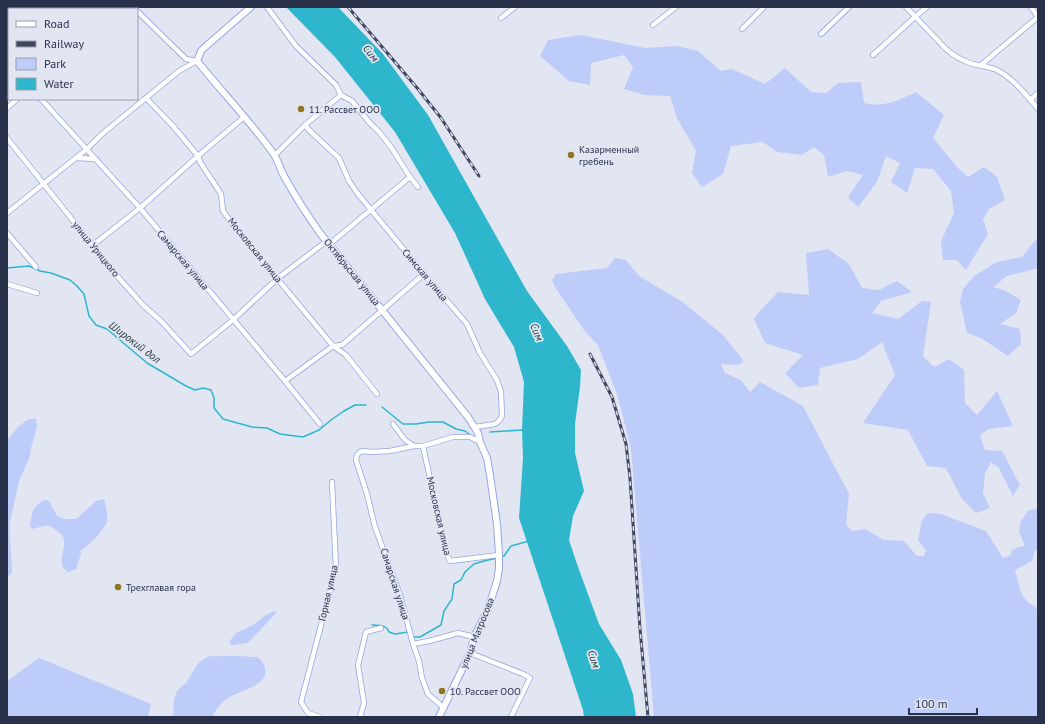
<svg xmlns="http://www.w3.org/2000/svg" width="1045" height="724" font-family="'PT Sans',sans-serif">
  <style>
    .green { fill: #beccf9 }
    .water { fill: #2eb6cc }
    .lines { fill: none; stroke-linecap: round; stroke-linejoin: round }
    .stream { stroke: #2eb6cc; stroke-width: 1.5 }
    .street-casing { stroke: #93a5e1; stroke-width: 6 }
    .secondary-casing { stroke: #93a5e1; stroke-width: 8 }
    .street { stroke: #fff; stroke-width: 4.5 }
    .secondary { stroke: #fff; stroke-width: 6 }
    .rail-casing { stroke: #40475f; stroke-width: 3 }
    .rail { stroke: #e2e6f3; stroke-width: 1.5; stroke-dasharray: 4.5; stroke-linecap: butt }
    .poi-dot { fill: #91761d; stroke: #e2e6f3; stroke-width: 1.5 }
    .labels { text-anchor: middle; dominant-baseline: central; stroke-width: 3.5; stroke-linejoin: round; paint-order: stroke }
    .poi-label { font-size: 10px; fill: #293049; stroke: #e2e6f3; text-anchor: start }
    .street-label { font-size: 10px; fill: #293049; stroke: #e2e6f3 }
    .water-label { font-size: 11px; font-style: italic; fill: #1f3539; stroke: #e2e6f3 }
  </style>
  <rect width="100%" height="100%" fill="#e2e6f3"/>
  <g class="green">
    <path d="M581,35L645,48L677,46L698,51L721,71L732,69L765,84L785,68L811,92L826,93L838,83L861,82L864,103C884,108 899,100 916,92L944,115L933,138L958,168L968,177L984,167L997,177L1005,200L989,209L983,220L988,234L966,270L957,260H943L941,241L954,213L951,191L933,169L915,168L907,193L891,182L900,163L886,156L877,182L858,207L848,197L863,175L847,171L828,177L824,155L814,147L802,155L777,152L763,142L731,146L723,174L702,187L692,173L696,151L677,118L670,96L645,95L624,89L633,67L624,55L591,63L590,85L569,81L540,56L548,40Z"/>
    <polygon points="1038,237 1038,268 1007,276 993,287 1004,290 1021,300 1016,313 1000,324 1020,329 1021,344 1008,356 981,338 967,333 960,302 963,289 974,276 997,262 1022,257"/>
    <polygon points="828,249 849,264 862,288 879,290 897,281 912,292 881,301 872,313 898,319 922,301 931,302 923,356 934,367 949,359 964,370 965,403 977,415 997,391 1013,426 989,429 980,435 985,450 1002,451 1020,485 1013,496 999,468 991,462 985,473 983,493 990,508 976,513 962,499 946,468 927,466 908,430 863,423 895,375 882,342 858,359 820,368 818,385 799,388 785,373 803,355 765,343 754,319 759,312 778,292 809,295 806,253"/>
    <path d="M615,258L626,260L639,276L681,301L723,335L743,360L742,363L738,365L721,364L725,373L741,380L750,392L760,382L803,406L849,494L846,524L852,531L865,529L884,540L904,541L917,556H924L926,550L918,540L922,520L928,513L941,514L986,531L1003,558L1011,555L1012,550L1019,547L1025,546L1019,532L1021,521L1028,511L1038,508V551L1035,550L1032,561L1015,570C1019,585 1020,600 1036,607L1038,617V717H654L631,449L618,397L598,345L586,333L555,287L552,280L556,274L607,268Z"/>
    <polygon points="29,419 36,419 37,427 31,448 30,456 19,481 10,522 10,541 11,551 12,572 7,579 7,440 19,426"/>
    <path d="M104,499C106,504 108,518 107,522C103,531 89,546 80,551L81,554L76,569L68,572C53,563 70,546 62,535C60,533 58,532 57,531C48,523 44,526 33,529L30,526C32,512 32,506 45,500L49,501L57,516L65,519H76L96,501Z"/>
    <polygon points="274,611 277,612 275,614 248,643 234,645 231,645 229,642 236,633 253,625 266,615"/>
    <path d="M210,656C224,657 238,655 252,657C254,657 257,657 259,658C262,660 264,665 265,668C265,671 266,675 264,677C257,689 235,692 225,700C219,705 215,711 212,717H173L174,700L177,691L186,683L197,665L202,660Z"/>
    <polygon points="39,658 151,704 148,717 7,717 7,681"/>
  </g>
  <polygon class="water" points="286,7 338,7 383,54 428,115 527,291 567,346 581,370 580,387 575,424 575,453 584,491 573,516 569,540 578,567 599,624 621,660 633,694 636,717 584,717 583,710 519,518 523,458 522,430 524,382 514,347 485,299 455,233 395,132 335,57"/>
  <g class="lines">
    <g class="stream">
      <polyline points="7,268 29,266 40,271 51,273 70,280 77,286 84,294 89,316 96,325 107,329 147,363 186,386 195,390 203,388 211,390 214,398 214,408 223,419 252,427 267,428 280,434 303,437 319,430 331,420 344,411 355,405 366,405"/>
      <polyline points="382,407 403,424 416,424 429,422 443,422 456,429 465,431 469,434"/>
      <polyline points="490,432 522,430"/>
      <polyline points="501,557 504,556 511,546 529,541"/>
      <path d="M372,625C378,625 387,625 389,632L395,634L408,632"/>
      <polyline points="413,637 420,637 441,625 444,611 452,599 454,584 461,580 465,572 474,564 484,561 497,558"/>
    </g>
    <defs>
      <g id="street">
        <polyline points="54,7 55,9"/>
        <polyline points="132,7 135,9"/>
        <polyline points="267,7 296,46 336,85 341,95 352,101 369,122 380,133 391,147 410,177 418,187"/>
        <path d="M906,7L946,49C954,56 963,61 973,64C981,66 990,67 997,70C1014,79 1026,95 1038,109"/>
        <polyline points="1031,7 1038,17"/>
        <polyline points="118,9 120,7"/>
        <polyline points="137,11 186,59 197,61"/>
        <polyline points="501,18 515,7"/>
        <polyline points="653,25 676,7"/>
        <polyline points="742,29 764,7"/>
        <polyline points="821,34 849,7"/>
        <polyline points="873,55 915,17 927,7"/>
        <polyline points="981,65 1038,17"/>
        <polyline points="146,98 173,126 198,156 200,162 221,194 223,211 237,230 333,346 346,355 377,394"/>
        <polyline points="41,99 140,208 285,381 320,424"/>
        <polyline points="1030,100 1038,93"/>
        <polyline points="7,108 17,99"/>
        <polyline points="305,125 311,132 339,158 349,181 358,194 424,274 467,324 480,353 497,380 501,392 502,416 499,421 495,424 475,427"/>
        <polyline points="7,138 118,277 143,305 162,322 191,354 233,320 278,278 324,243 331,243 410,177"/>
        <polyline points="275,155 305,125 341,95"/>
        <polyline points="76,158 96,159"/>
        <polyline points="7,213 87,149 102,134 179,71 197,61"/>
        <polyline points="7,233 36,267"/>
        <polyline points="93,245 140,208 198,156 244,117"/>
        <polyline points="7,284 37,293"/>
        <polyline points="285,381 333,346 342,345 424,274"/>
        <polyline points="393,424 405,440 414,446"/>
        <polyline points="423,446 446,553 450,561 499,555"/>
        <polyline points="413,644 429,641 458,633 474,637"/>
        <polyline points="470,653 523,674 530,678 511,717"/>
        <polyline points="443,707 428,694 422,678 419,661 413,644 400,595 375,527 367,494 356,460 357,455 360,452 364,451 370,452 390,451 414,446 423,446 453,437 470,437 480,442"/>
        <polyline points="320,717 308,713 301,702 336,568 332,482"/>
        <polyline points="360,717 364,703 358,665 366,632 381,628"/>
      </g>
      <path id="secondary" d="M251,7L205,47L201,51L197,61C222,92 250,121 273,153C278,160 280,169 284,176C295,196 307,215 320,233L468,417L478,433L480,442L487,458L490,475L497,524L499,555V568L497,581L488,609L474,637L470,653L439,717"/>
    </defs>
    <use href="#street" class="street-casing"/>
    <use href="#secondary" class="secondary-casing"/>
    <use href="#street" class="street"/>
    <use href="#secondary" class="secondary"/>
    <defs>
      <g id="rail">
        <polyline points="348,7 418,89 441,118 479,176"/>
        <polyline points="590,354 612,397 626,444 630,478 640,629 648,717"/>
      </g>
    </defs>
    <use href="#rail" class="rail-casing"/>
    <use href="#rail" class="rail"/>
  </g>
  <g class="poi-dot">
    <circle cx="301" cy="109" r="4"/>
    <circle cx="571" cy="155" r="4"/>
    <circle cx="118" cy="587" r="4"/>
    <circle cx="442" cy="691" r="4"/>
  </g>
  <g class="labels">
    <g class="poi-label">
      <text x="309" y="109">11. Рассвет ООО</text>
      <text x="579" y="149">Казарменный<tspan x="579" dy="12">гребень</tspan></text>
      <text x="126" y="587">Трехглавая гора</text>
      <text x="450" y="691">10. Рассвет ООО</text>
    </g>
    <g class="street-label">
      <text transform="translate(96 249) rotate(51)">улица Урицкого</text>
      <text transform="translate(255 250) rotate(51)">Московская улица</text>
      <text transform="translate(183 260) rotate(50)">Самарская улица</text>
      <text transform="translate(352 272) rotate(51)">Октябрьская улица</text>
      <text transform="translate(425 275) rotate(50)">Симская улица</text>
      <text transform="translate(439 516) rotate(77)">Московская улица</text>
      <text transform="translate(395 584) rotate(72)">Самарская улица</text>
      <text transform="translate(328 593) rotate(-77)">Горная улица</text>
      <text transform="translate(477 633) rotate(-68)">улица Матросова</text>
    </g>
    <g class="water-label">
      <text transform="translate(371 53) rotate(53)">Сим</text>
      <text transform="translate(537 332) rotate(66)">Сим</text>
      <text transform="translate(135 342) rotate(37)">Широкий дол</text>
      <text transform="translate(594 659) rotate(72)">Сим</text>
    </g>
  </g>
  <rect width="1045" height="724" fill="none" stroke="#293049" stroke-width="16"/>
  <rect x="8" y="8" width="130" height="92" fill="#e2e6f3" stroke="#989daf"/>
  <rect x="16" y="21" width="20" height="6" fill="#ffffff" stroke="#989daf"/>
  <text x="44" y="28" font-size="12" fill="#293049">Road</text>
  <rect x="16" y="41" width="20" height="6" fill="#40475f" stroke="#989daf"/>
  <text x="44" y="48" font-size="12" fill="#293049">Railway</text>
  <rect x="16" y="58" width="20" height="12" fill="#beccf9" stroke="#989daf"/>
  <text x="44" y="68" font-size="12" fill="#293049">Park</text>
  <rect x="16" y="78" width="20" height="12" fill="#2eb6cc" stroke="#989daf"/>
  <text x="44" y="88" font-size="12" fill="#293049">Water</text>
  <path d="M909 708v6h68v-6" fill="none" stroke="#293049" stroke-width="2"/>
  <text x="915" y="708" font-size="12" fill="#293049" stroke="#e2e6f3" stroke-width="3" paint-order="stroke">100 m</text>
</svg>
